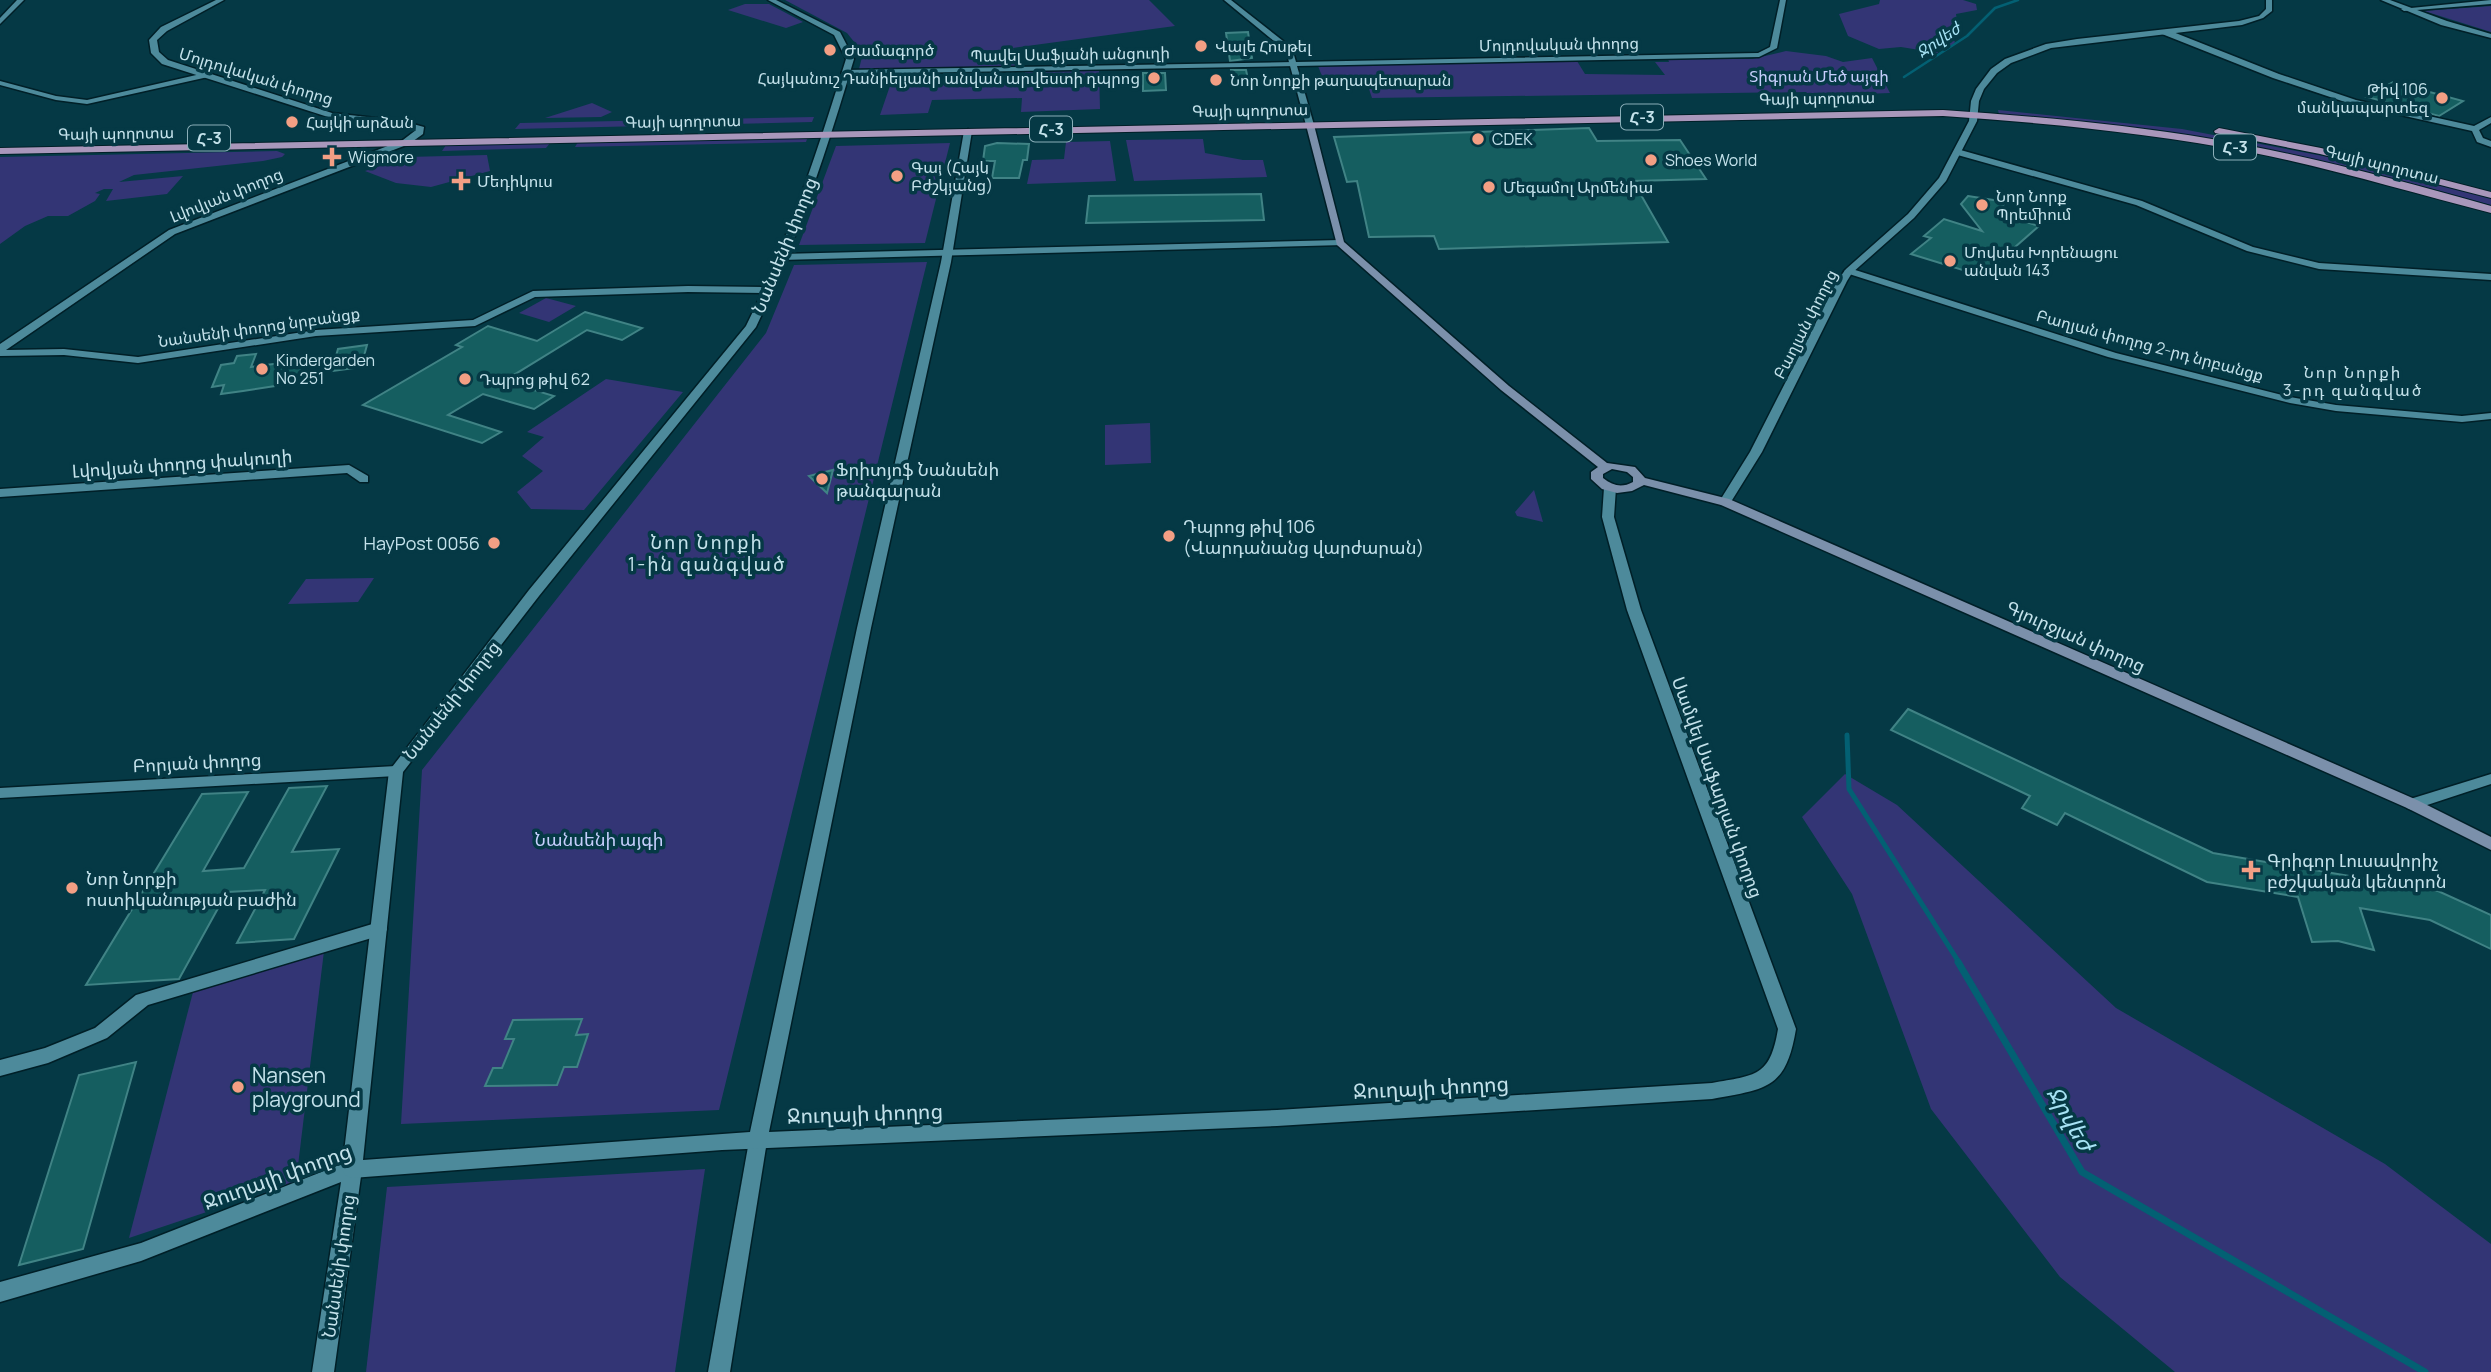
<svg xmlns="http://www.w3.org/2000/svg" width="2491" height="1372" font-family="Manrope,'Noto Sans Armenian',sans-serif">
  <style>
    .green { fill: #333575 }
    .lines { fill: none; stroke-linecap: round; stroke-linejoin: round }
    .stream-far2 { stroke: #036073; stroke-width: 2.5 }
    .stream-far1 { stroke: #036073; stroke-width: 5 }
    .stream { stroke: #036073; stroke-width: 7 }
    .building { fill: #155e60; stroke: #408385; stroke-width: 2 }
    .minor-casing { stroke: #001f27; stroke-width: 3 }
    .tertiary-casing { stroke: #001f27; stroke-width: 3 }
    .secondary-casing { stroke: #001f27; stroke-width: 3 }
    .primary-casing { stroke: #001f27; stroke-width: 2 }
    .minor { fill: #4d8a9b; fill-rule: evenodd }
    .tertiary { fill: #4d8a9b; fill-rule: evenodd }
    .secondary { fill: #7b90ab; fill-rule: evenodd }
    .primary { fill: #a997bb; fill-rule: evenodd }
    .poi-dot { fill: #f39f84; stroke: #053945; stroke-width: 2.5 }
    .labels { text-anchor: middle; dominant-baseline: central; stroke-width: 7; stroke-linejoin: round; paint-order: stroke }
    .far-water-label { font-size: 16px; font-style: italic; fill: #a7e3f5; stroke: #053945 }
    .far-street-label { font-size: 16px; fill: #c4e2eb; stroke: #053945 }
    .far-poi-label { font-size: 16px; fill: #c4e2eb; stroke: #053945; text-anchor: start }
    .far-park-label { font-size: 16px; fill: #c6cefc; stroke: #053945 }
    .shield { fill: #053945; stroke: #8bafb9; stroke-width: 2 }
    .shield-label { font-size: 16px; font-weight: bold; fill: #c4e2eb }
    .far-neighbourhood-label { font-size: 16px; letter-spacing: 2px; fill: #c4e2eb; stroke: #053945 }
    .street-label { font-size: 18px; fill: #c4e2eb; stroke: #053945 }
    .poi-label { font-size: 18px; fill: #c4e2eb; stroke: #053945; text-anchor: start }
    .park-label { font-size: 18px; fill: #c6cefc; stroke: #053945 }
    .neighbourhood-label { font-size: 19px; letter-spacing: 2px; fill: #c4e2eb; stroke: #053945 }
    .near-poi-label { font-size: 21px; fill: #c4e2eb; stroke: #053945; text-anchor: start }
    .near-street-label { font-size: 21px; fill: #c4e2eb; stroke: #053945 }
    .near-water-label { font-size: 23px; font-style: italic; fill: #a7e3f5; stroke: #053945 }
  </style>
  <rect width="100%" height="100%" fill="#053945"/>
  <g class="green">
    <polygon points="785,0 1149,0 1175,26 1013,48 1020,66 859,69 863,53 847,33"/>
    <polygon points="1880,0 1963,0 1976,4 1977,10 1956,14 1958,27 1948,32 1955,42 1952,47 1936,50 1938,53 1901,47 1879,49 1848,36 1839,14 1879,4"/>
    <polygon points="745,4 769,4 803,22 786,28 728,10"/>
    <polygon points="2491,6 2491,32 2424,11"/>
    <polygon points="1786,51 1826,56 1843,62 1872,58 1890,93 1810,96 1806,92 1372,98 1369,89 1347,89 1346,83 1354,82 1350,75 1322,76 1318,66 1577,61 1585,74 1665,75 1655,62 1669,62 1668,59 1752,59"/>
    <polygon points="1099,70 1100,109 1021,112 1022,98 932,100 928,113 880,115 892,80 1024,77 1025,72"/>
    <polygon points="592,103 612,112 601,117 545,118"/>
    <path d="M1998,110L2182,129L2344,160L2466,190L2491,198V205C2382,174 2270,147 2158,130C2105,123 2052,119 1999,114Z"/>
    <polygon points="814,117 812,122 515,129 520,123"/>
    <polygon points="324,118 390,126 400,128 313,130"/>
    <polygon points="808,136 806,142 575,147 578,142"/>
    <polygon points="1203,139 1205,153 1243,160 1263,160 1267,177 1134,181 1126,140"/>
    <polygon points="1110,141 1116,181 1027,184 1032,160 1064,159 1066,142"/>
    <polygon points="550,143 546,148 442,151 446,145"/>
    <polygon points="950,143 925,243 799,245 836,146"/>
    <polygon points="277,151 285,154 282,157 263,161 134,175 119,182 183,176 167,194 106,201 113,189 104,189 95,193 100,194 95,201 68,216 48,216 25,226 0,244 0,157"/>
    <polygon points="487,155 490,171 431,187 396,183 365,171 407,157"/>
    <polygon points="927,262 719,1110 401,1124 422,770 766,333 794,265"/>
    <polygon points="546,298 576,306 549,322 519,313"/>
    <polygon points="606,379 683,392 584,510 531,509 517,492 543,471 522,456 544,437 527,432"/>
    <polygon points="1150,423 1151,463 1105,465 1105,425"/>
    <polygon points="1534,490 1543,522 1517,516 1515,512"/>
    <polygon points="374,578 358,602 288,604 306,579"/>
    <polygon points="1845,774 1897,805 2116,1008 2385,1164 2491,1244 2491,1372 2175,1372 2060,1277 1931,1109 1852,894 1802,817"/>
    <polygon points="324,951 296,1182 129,1238 193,992"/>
    <polygon points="705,1169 675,1372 366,1372 387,1187"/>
  </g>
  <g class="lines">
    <polyline class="stream-far2" points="1904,77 1967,36 1995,8 2018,0"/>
    <polyline class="stream-far1" points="1847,735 1849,789 1960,964"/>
    <polyline class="stream" points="1958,962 2082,1172 2425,1372"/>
  </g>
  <g class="building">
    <polygon points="1248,32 1252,58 1230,61 1226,33"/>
    <polygon points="1231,70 1246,70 1249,84 1233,84"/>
    <polygon points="1143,73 1165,73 1166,90 1143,91"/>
    <polygon points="2393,82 2463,101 2439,116 2367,97"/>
    <polygon points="1589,128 1597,141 1680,140 1706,179 1633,181 1668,242 1439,249 1434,236 1369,237 1357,181 1347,182 1334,137"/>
    <polygon points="997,143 1029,144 1027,160 1023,160 1019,178 992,178 995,161 983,161 985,146"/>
    <polygon points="1261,194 1264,220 1086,223 1089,196"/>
    <polygon points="1968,196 2006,202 1996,213 2039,226 1982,276 1911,254 1931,238 1924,236 1944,219 1982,231 1961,204"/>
    <polygon points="585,312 642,328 622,340 587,330 504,381 554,396 534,409 483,394 448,415 501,432 482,443 363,405 462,347 456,345 488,326 537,341"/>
    <polygon points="367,345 361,367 303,375 301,382 243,391 221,394 224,385 212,387 221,365 234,363 237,356 256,354 251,367 336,356 338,349"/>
    <polygon points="833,470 827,493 809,476"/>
    <polygon points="1908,709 2213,853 2438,891 2491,915 2491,949 2430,920 2360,908 2374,950 2338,941 2312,942 2298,897 2207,882 2065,813 2057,825 2022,808 2030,796 1891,730"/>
    <polygon points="327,786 292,852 339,849 294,939 237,943 265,890 227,892 179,979 86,985 202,794 248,792 203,871 244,868 289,788"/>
    <polygon points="582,1019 576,1035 588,1034 577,1067 564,1067 557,1085 485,1086 493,1068 502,1068 514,1039 505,1039 513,1020"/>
    <polygon points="136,1062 83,1249 19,1265 79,1075"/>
  </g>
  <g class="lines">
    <defs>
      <g id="minor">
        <polygon points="17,0 24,0 0,24 0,18"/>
        <polygon points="2491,0 2491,4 2404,11 2401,9"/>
        <polygon points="2162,30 2168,30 2279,74 2356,100 2474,126 2491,117 2491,123 2479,130 2483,138 2491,141 2491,147 2477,142 2472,131 2351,104 2273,78 2162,34"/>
        <polygon points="1294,62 1298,64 1297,66 846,74 842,72 846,70"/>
        <polygon points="205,73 208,73 208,77 87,104 56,100 0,85 0,81 56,96 87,100"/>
        <polygon points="406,139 409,140 409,144 175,234 6,350 64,349 138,357 316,330 473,320 533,291 688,286 769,287 774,290 769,293 688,292 535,297 475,326 316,336 138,363 64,355 0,356 0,344 169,230"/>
        <polygon points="1957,149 2142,201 2253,247 2319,263 2491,274 2491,280 2319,269 2247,251 2136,205 1954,154 1954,150"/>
        <polygon points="1340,240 1343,241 1343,245 781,260 776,257 781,254"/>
        <polygon points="1849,268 2116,353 2290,397 2336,405 2462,416 2491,413 2491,419 2462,422 2336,411 2290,403 2108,357 1846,273 1844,271"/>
        <polygon points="349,465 368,476 368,482 360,482 347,473 0,497 0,489"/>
        <polygon points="396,766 401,767 403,771 401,775 396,776 0,798 0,788"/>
        <polygon points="379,922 385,924 387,929 385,934 148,1005 107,1038 48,1063 0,1076 0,1060 45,1048 95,1028 136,995"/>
        <polygon points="758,1133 765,1135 767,1141 730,1372 708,1372 749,1141 751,1135"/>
        <polygon points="352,1160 359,1163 362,1169 334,1372 312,1372 341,1182 141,1261 0,1302 0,1282 141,1243"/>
      </g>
      <g id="tertiary">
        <polygon points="216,0 224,0 167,31 157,40 159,52 168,60 332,113 402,121 424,127 423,134 409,144 403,144 403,140 416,130 401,125 328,117 162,64 151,53 149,40 161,27"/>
        <path d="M768,0H776L840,32L854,59C827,150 797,241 756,327L539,596L403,772L363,1160L750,1132L857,628L941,262L964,131L968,129L972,131L951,262L871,628L769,1132L1277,1110L1712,1083C1756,1075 1770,1077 1778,1029L1627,610L1602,517L1604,488L1610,484L1616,488L1614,517L1641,610L1796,1029C1786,1089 1767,1089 1712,1099L1277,1126L722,1150L352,1178L345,1175L342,1169L389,771L529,590L746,326C788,241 818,150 846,59L834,35Z"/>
        <polygon points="1224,0 1231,0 1292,48 1296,62 1758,53 1770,47 1780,0 1786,0 1777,48 1759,57 1297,66 1314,125 1310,127 1306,125 1286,51"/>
        <polygon points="2266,0 2272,0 2272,11 2263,18 2242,25 2051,48 2011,63 1997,73 1984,89 1979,101 1977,121 1946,181 1914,218 1852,273 1847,281 1762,452 1729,505 1721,505 1719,502 1750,452 1837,281 1846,269 1908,214 1939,178 1969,121 1971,101 1976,89 1991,69 2005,59 2046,44 2077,39 2239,21 2259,16 2266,9"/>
        <polygon points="2381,0 2390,0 2447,21 2491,34 2491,38 2441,25"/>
        <polygon points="2491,774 2491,784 2412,810 2407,808 2404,804 2407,800"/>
      </g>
      <path id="secondary" d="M1310,123L1314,125L1344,242L1509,386L1607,463L1635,467L1645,478L1729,499L2417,800L2491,837V850L2407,808L1721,505L1644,485L1632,491L1617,493L1602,489L1591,479V472L1598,467L1501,390L1337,245L1306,125ZM1612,469L1627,472L1633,477V482C1622,488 1613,486 1603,478V474Z"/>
      <g id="primary">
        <path d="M1943,110C2033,116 2123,124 2212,139C2307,155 2399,180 2491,206V213C2412,193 2334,169 2254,153C2151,133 2047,123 1943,116L0,154V148Z"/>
        <polygon points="2219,128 2321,148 2491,192 2491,198 2320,154 2215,133 2214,131"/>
      </g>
    </defs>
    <use href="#minor" class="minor-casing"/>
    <use href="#tertiary" class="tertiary-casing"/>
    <use href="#secondary" class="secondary-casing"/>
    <use href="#primary" class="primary-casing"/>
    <use href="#minor" class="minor"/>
    <use href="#tertiary" class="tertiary"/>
    <use href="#secondary" class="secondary"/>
    <use href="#primary" class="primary"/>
  </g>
  <g class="poi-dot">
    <circle cx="1201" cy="46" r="7"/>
    <circle cx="830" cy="50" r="7"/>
    <circle cx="1154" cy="78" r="7"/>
    <circle cx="1216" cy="80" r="7"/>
    <circle cx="2442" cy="98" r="7"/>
    <circle cx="292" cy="122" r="7"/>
    <circle cx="1478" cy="139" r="7"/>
    <path d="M328.5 146.5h7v7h7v7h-7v7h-7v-7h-7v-7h7z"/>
    <circle cx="1651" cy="160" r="7"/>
    <circle cx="897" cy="176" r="7"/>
    <path d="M457.5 170.5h7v7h7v7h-7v7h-7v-7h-7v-7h7z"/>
    <circle cx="1489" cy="187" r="7"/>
    <circle cx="1982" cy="205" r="7"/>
    <circle cx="1950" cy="261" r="7"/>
    <circle cx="262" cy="369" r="7"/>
    <circle cx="465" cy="379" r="7"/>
    <circle cx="822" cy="479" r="7"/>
    <circle cx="1169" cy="536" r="7"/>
    <circle cx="494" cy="543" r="7"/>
    <path d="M2247.5 859.5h7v7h7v7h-7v7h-7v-7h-7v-7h7z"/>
    <circle cx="72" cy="888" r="7"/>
    <circle cx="238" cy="1087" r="7"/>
  </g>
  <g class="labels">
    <g class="far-water-label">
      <text transform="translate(1938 40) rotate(-34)">Ջրվեժ</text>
    </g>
    <g class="far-street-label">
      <text transform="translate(1559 44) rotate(-1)">Մոլդովական փողոց</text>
      <text transform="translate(1070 54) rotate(-1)">Պավել Սաֆյանի անցուղի</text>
      <text transform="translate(256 76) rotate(17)">Մոլդովական փողոց</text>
      <text transform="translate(1817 98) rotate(-1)">Գայի պողոտա</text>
      <text transform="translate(1250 110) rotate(-1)">Գայի պողոտա</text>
      <text transform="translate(683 121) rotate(-1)">Գայի պողոտա</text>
      <text transform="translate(116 133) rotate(-1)">Գայի պողոտա</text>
      <text transform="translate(2382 164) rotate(14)">Գայի պողոտա</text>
      <text transform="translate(226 195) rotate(-22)">Լվովյան փողոց</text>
      <text transform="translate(1805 324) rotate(-63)">Բաղյան փողոց</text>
      <text transform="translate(259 327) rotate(-8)">Նանսենի փողոց նրբանցք</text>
      <text transform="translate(2150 345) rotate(15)">Բաղյան փողոց 2-րդ նրբանցք</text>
    </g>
    <g class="far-poi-label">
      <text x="1215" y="46">Վալե Հոսթել</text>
      <text x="844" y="50">Ժամագործ</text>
      <text x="1140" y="78" text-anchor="end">Հայկանուշ Դանիելյանի անվան արվեստի դպրոց</text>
      <text x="1230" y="80">Նոր Նորքի թաղապետարան</text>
      <text x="2428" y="89" text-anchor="end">Թիվ 106<tspan x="2428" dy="18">մանկապարտեզ</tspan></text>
      <text x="306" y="122">Հայկի արձան</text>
      <text x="1492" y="139">CDEK</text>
      <text x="348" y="157">Wigmore</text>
      <text x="1665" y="160">Shoes World</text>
      <text x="911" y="167">Գայ (Հայկ<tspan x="911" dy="18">Բժշկյանց)</tspan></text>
      <text x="477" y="181">Մեդիկուս</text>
      <text x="1503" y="187">Մեգամոլ Արմենիա</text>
      <text x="1996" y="196">Նոր Նորք<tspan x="1996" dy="18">Պրեմիում</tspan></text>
      <text x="1964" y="252">Մովսես Խորենացու<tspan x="1964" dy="18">անվան 143</tspan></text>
      <text x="276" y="360">Kindergarden<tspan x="276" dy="18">No 251</tspan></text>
      <text x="479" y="379">Դպրոց թիվ 62</text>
    </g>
    <g class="far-park-label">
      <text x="1819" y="76">Տիգրան Մեծ այգի</text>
    </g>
    <g class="shield">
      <rect x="1621" y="104.5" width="42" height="25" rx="5"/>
      <rect x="1030" y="116.5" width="42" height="25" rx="5"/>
      <rect x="188" y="125.5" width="42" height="25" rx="5"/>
      <rect x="2214" y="134.5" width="42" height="25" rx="5"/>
    </g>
    <g class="shield-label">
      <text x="1642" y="117">Հ-3</text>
      <text x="1051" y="129">Հ-3</text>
      <text x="209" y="138">Հ-3</text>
      <text x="2235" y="147">Հ-3</text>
    </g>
    <g class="far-neighbourhood-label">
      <text x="2353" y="372">Նոր Նորքի<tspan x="2353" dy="18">3-րդ զանգված</tspan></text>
    </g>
    <g class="street-label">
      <text transform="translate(784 245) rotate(-68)">Նանսենի փողոց</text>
      <text transform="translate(182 463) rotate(-4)">Լվովյան փողոց փակուղի</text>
      <text transform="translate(2076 636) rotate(24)">Գյուրջյան փողոց</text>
      <text transform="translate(451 700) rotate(-52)">Նանսենի փողոց</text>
      <text transform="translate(197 762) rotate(-3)">Բորյան փողոց</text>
      <text transform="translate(1718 787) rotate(70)">Սամվել Սաֆարյան փողոց</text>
      <text transform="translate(338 1266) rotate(-82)">Նանսենի փողոց</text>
    </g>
    <g class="poi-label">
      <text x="836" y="469">Ֆրիտյոֆ Նանսենի<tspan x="836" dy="21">թանգարան</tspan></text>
      <text x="1183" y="526">Դպրոց թիվ 106<tspan x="1183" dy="21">(Վարդանանց վարժարան)</tspan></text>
      <text x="480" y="543" text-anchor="end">HayPost 0056</text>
      <text x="2267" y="860">Գրիգոր Լուսավորիչ<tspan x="2267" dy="21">բժշկական կենտրոն</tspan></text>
      <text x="86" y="878">Նոր Նորքի<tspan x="86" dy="21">ոստիկանության բաժին</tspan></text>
    </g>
    <g class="park-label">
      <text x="599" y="839">Նանսենի այգի</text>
    </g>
    <g class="neighbourhood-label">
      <text x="707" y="542">Նոր Նորքի<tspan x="707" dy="22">1-ին զանգված</tspan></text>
    </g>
    <g class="near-poi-label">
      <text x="252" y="1075">Nansen<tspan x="252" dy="24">playground</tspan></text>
    </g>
    <g class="near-street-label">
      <text transform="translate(1431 1087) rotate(-3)">Ջուղայի փողոց</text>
      <text transform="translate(865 1113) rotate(-2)">Ջուղայի փողոց</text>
      <text transform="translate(277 1176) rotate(-20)">Ջուղայի փողոց</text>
    </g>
    <g class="near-water-label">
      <text transform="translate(2071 1118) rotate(60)">Ջրվեժ</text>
    </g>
  </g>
</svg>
